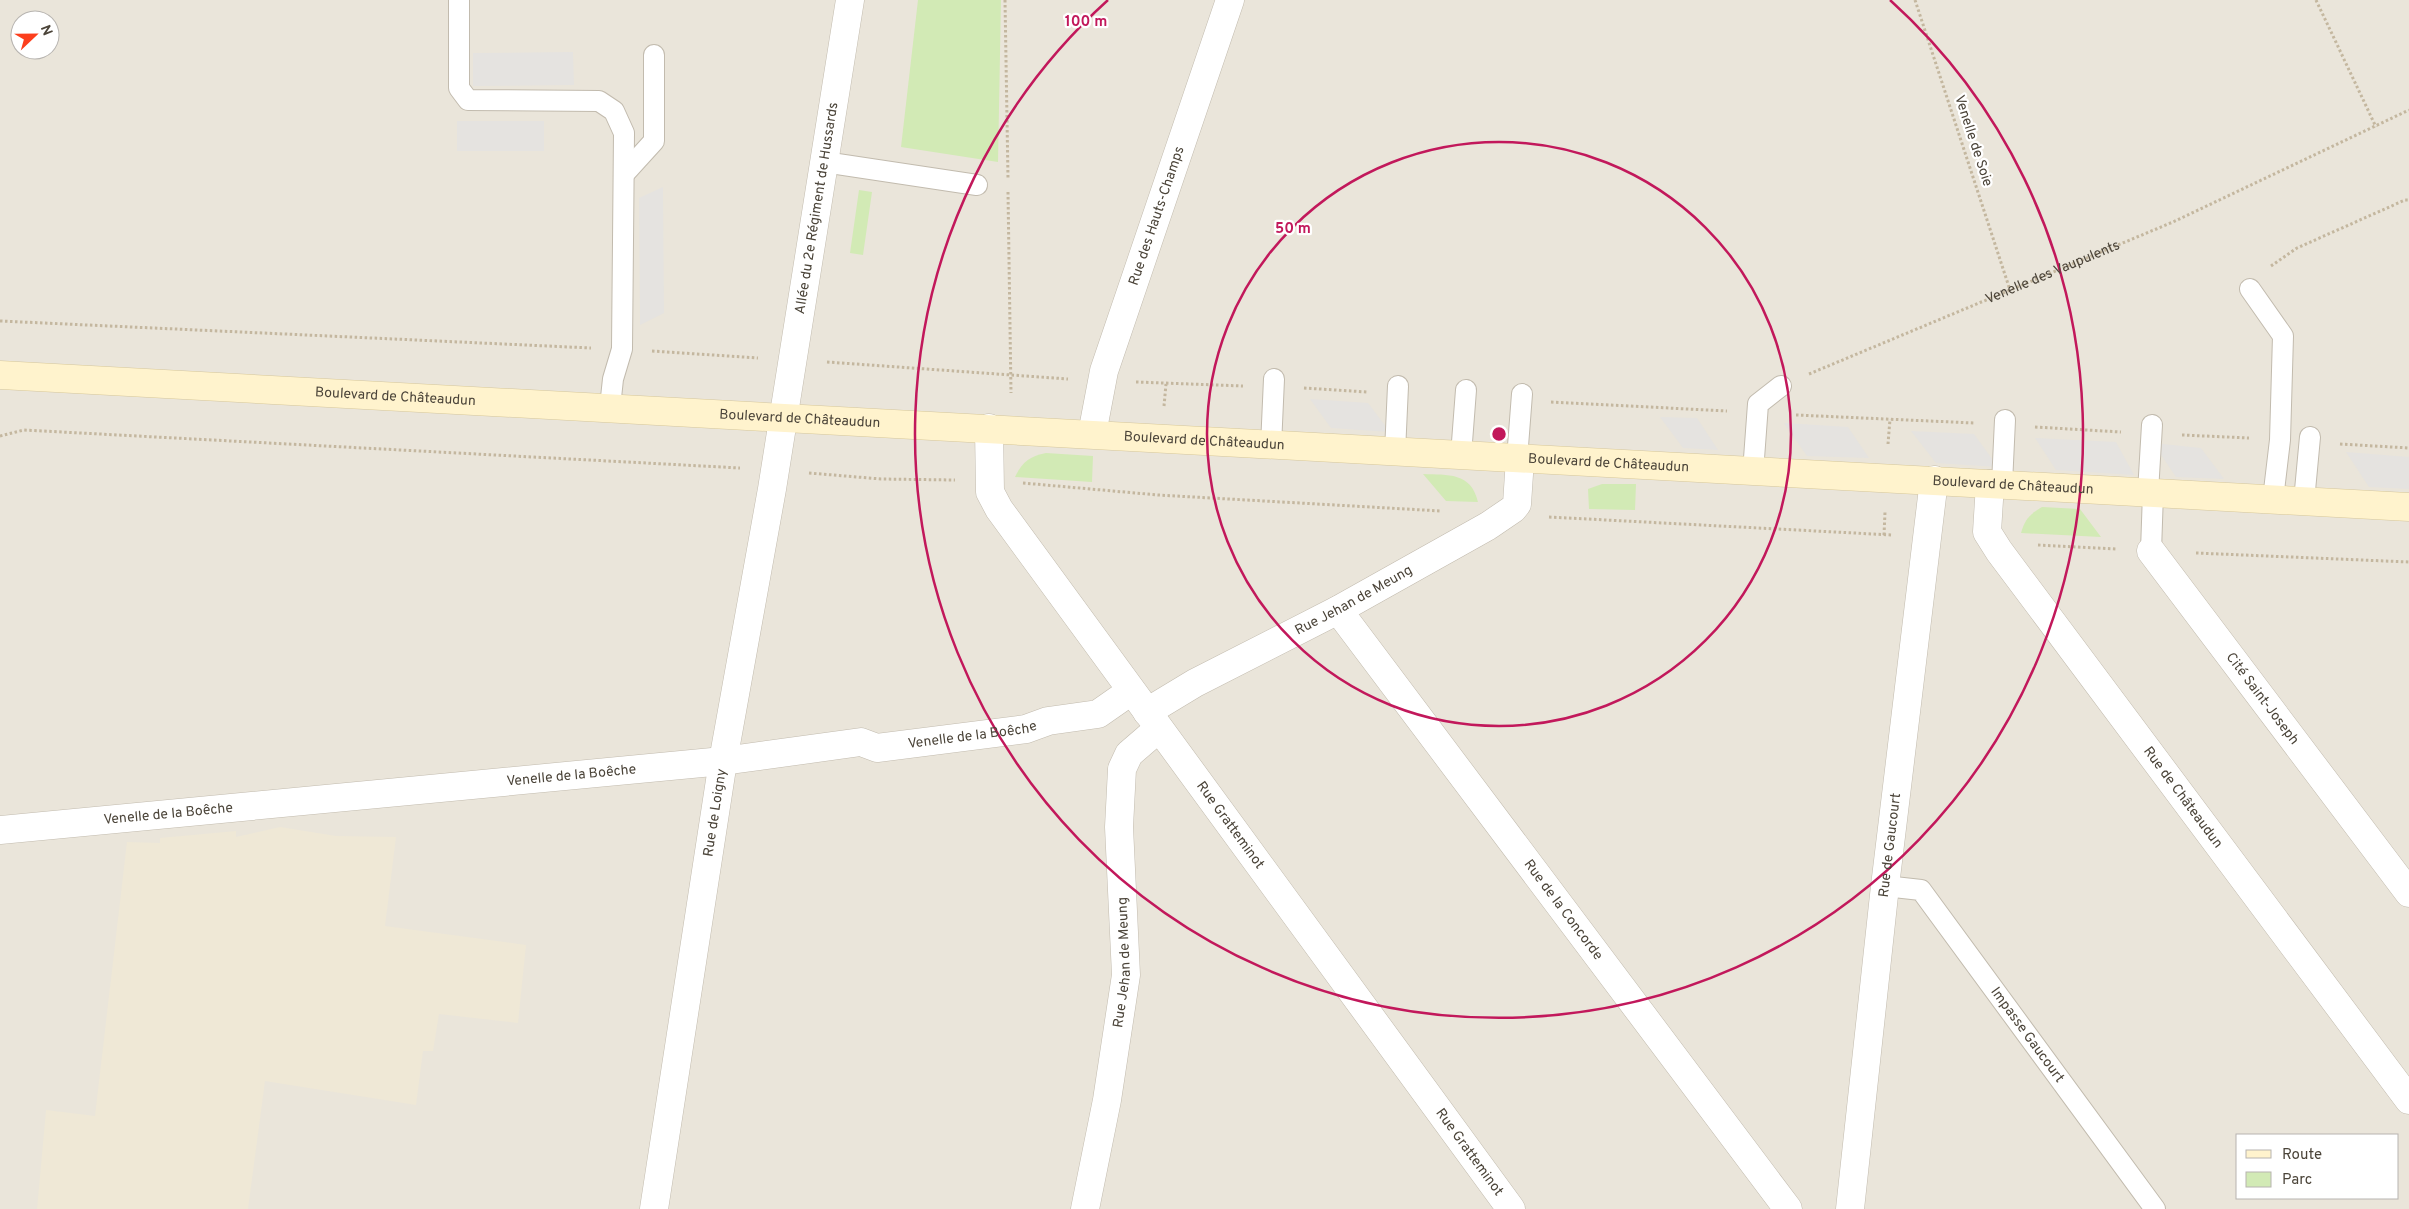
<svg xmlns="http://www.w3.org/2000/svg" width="2409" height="1209" font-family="Overpass,sans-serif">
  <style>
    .residential { fill: #eae5da; fill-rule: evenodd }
    .education { fill: #efe8d6 }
    .green { fill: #d2eab5 }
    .parking { fill: #e5e3e0 }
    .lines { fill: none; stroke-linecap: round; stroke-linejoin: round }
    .service-casing { stroke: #c2bbae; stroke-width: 22 }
    .minor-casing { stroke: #c2bbae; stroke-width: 29 }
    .secondary-casing { stroke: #d6c79b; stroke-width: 29 }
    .path { stroke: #c4b79f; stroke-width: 3; stroke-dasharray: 2.5 2.5; stroke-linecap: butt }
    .service { stroke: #fff; stroke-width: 20 }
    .minor { stroke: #fff; stroke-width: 28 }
    .secondary { stroke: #fff3cd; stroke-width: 28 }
    .ring { fill: none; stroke: #c2185b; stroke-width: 2.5 }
    .labels { text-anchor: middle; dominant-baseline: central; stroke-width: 4.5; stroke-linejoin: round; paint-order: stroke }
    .street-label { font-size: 14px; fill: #4b4439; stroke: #fff }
    .centre { fill: #c2185b; stroke: #fff; stroke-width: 2.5 }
    .ring-label { font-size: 15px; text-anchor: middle; font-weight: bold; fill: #c2185b; stroke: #fff; stroke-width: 4.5; stroke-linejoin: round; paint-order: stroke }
  </style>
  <rect width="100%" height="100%" fill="#f6f3ec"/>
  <path class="residential" d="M0,0H2409V1209H0ZM20,20H50V50H20ZM2238,1135H2398V1198H2238Z"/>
  <polygon class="education" points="280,827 336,836 396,837 385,926 526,945 518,1023 439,1014 433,1051 423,1051 416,1105 265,1081 248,1209 37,1209 46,1110 95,1116 127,842 160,843 160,838 236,831 236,837"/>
  <g class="green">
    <polygon points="918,0 1001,0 998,162 901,147"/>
    <polygon points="859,190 872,192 863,255 850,253"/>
    <path d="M1046,453L1093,456L1092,482L1015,477C1022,462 1030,456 1046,453Z"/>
    <path d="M1423,474C1448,475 1471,472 1478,502L1446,501Z"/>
    <polygon points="1602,484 1636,484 1635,510 1589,509 1588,489"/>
    <path d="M2042,507L2080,509L2101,537L2021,533C2025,519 2030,514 2042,507Z"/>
  </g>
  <g class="parking">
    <polygon points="573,52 574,85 473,86 473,53"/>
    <rect x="457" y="121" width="87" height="30"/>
    <polygon points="663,187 664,313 640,325 639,198"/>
    <polygon points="1310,399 1368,403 1390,432 1331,428"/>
    <polygon points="1660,417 1697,418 1718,450 1683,448"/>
    <polygon points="1784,423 1848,427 1869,458 1807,456"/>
    <polygon points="1911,431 1974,434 1998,467 1936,463"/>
    <polygon points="2035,438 2116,442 2134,475 2056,470"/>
    <polygon points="2153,443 2201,448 2224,479 2176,477"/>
    <polygon points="2346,452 2409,457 2409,489 2369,487"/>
  </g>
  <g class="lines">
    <defs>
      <g id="service">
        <polyline points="459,0 459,88 468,100 599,101 614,111 624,133 622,349 613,379 610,407"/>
        <polyline points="824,162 977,185"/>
        <polyline points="624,174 654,141 654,55"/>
        <polyline points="2250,289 2283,336 2280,440 2273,499"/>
        <polyline points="1271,446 1274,379"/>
        <polyline points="1395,452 1398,386"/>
        <polyline points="1461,455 1466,390"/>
        <polyline points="1517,459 1522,394"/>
        <polyline points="1753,472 1758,404 1781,386"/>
        <polyline points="2002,484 2005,420"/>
        <polyline points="2148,492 2152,425"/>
        <polyline points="2304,501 2310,437"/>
        <polyline points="2151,551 2153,493"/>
        <path id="s2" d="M1885,886L1921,890L2155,1209"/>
      </g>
      <g id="minor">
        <path id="s3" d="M989,428L990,492L999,509L1511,1209"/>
        <path id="s4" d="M1092,434L1104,371L1230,0"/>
        <path id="s5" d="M1990,484L1987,532L1999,551L2409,1100"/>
        <path id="s6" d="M2151,551L2409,893"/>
        <path id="s7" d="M1338,610L1788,1209"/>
        <path id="s8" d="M1147,712L1195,683L1338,610L1488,526L1513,509L1517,504L1520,459"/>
        <path id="s9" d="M0,830L723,761L861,742L877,748L1026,729L1048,721L1098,714L1131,691"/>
        <path id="s10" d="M654,1209L723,761L772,489L850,0"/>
        <path id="s11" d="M1085,1209L1107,1100L1126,975L1119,827L1122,769L1129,754L1158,729"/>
        <path id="s12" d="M1850,1209L1885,886L1934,480"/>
      </g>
      <g id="secondary">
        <path id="s13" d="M0,375L2409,507"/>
      </g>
    </defs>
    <use href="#service" class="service-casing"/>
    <use href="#minor" class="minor-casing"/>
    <use href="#secondary" class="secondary-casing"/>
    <g class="path">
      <polyline points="1005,0 1008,178"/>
      <polyline points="1915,0 2010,290"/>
      <polyline points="2316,0 2376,127"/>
      <polyline points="1008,192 1011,393"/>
      <polyline points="2271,266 2297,248 2405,200 2409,200"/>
      <polyline points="0,321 591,348"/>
      <polyline points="652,351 758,358"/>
      <polyline points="827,362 1068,379"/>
      <path id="s1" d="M1809,374L2173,222L2409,110"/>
      <polyline points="1136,382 1243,386"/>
      <polyline points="1304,388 1367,392"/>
      <polyline points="1551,402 1727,411"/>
      <polyline points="1164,406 1166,384"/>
      <polyline points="1796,415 1974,423"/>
      <polyline points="2035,427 2121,432"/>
      <polyline points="2182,435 2249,438"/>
      <polyline points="0,436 24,430 740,468"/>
      <polyline points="1888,444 1890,419"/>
      <polyline points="2340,444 2409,448"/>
      <polyline points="809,473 881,479 955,480"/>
      <polyline points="1023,483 1158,495 1441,511"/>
      <polyline points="1549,517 1892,535"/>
      <polyline points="1884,535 1885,512"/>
      <polyline points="2038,545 2117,549"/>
      <polyline points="2196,553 2409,562"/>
    </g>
    <use href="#service" class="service"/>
    <use href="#minor" class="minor"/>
    <use href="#secondary" class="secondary"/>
  </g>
  <g class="ring">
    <circle cx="1499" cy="434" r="292"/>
    <path d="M1890 0A584 584 0 1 1 1108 0"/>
  </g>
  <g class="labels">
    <g class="street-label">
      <text transform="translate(1973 141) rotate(72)">Venelle de Soie</text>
      <text stroke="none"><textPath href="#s10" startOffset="1014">Allée du 2e Régiment de Hussards</textPath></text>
      <text stroke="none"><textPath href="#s4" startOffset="228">Rue des Hauts-Champs</textPath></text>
      <text stroke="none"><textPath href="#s1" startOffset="264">Venelle des Vaupulents</textPath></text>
      <text stroke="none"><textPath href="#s13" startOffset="396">Boulevard de Châteaudun</textPath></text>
      <text stroke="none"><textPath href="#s13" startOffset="801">Boulevard de Châteaudun</textPath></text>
      <text stroke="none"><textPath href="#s13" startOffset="1206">Boulevard de Châteaudun</textPath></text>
      <text stroke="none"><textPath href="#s13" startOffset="1611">Boulevard de Châteaudun</textPath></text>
      <text stroke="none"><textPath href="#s13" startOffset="2016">Boulevard de Châteaudun</textPath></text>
      <text stroke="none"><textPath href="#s8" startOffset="235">Rue Jehan de Meung</textPath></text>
      <text stroke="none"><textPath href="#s6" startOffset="185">Cité Saint-Joseph</textPath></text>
      <text stroke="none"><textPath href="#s9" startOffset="979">Venelle de la Boêche</textPath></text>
      <text stroke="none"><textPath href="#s9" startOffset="574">Venelle de la Boêche</textPath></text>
      <text stroke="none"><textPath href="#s5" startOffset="378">Rue de Châteaudun</textPath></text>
      <text stroke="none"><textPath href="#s10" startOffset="401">Rue de Loigny</textPath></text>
      <text stroke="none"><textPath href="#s9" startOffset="169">Venelle de la Boêche</textPath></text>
      <text stroke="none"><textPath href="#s3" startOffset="475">Rue Gratteminot</textPath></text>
      <text stroke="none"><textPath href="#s12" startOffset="366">Rue de Gaucourt</textPath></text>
      <text stroke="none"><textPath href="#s7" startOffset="375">Rue de la Concorde</textPath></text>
      <text stroke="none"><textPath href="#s11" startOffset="250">Rue Jehan de Meung</textPath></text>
      <text stroke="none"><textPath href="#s2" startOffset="216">Impasse Gaucourt</textPath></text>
      <text stroke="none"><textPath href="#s3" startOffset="880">Rue Gratteminot</textPath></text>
    </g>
  </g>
  <circle cx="1499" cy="434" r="8" class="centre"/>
  <g class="ring-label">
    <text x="1086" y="26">100 m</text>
    <text x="1293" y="233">50 m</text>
  </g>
  <rect x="2236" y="1134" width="162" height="65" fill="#ffffff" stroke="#b7b4b0"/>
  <rect x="2246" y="1150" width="25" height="8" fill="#fff3cd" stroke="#b7b4b0"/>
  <text x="2282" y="1159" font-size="15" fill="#4b4439">Route</text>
  <rect x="2246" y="1172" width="25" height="15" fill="#d2eab5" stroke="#b7b4b0"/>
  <text x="2282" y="1184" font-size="15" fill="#4b4439">Parc</text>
  <g transform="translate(35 35) rotate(68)"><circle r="24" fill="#ffffff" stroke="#b7b4b0"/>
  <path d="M0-4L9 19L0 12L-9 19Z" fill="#fc3f1d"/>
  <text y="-8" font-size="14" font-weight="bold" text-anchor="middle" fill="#4b4439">N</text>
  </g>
</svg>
